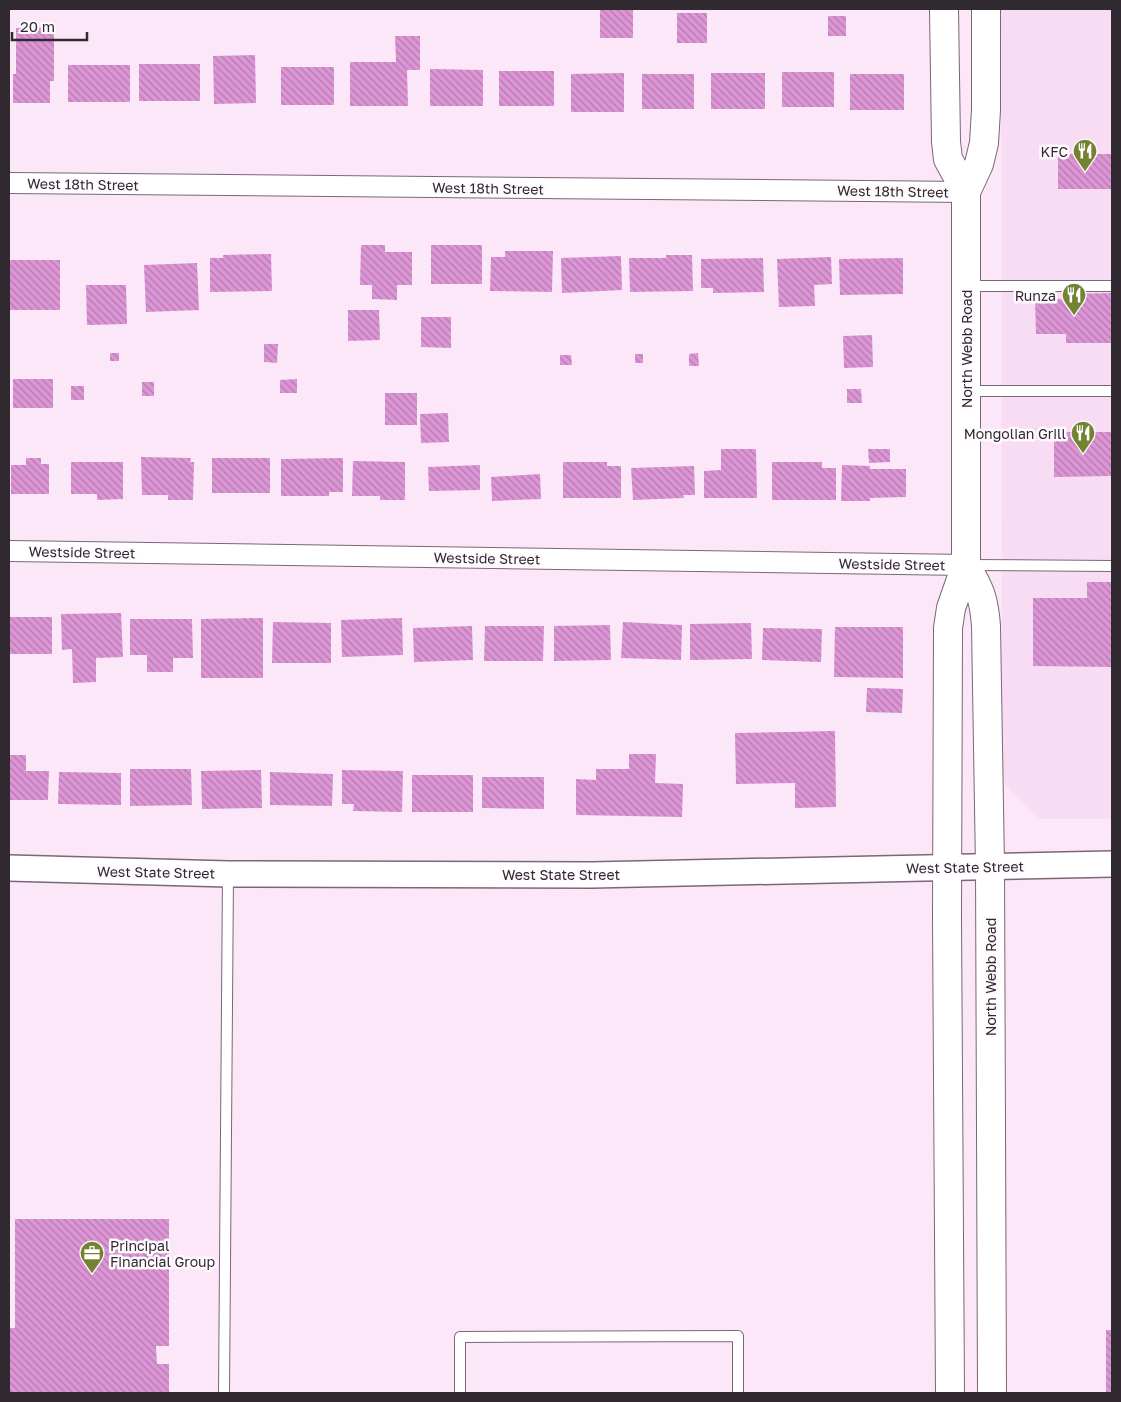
<svg xmlns="http://www.w3.org/2000/svg" width="1121" height="1402" font-family="'Golos Text',sans-serif">
  <style>
    .built { fill: #f8dcf4 }
    .building { fill: url(#building-back-hatch) }
    .lines { fill: none; stroke-linecap: round; stroke-linejoin: round }
    .service-casing { stroke: #7a6777; stroke-width: 12 }
    .minor-casing { stroke: #7a6777; stroke-width: 22 }
    .tertiary-casing { stroke: #7a6777; stroke-width: 28 }
    .secondary-casing { stroke: #7a6777; stroke-width: 30 }
    .service { stroke: #fff; stroke-width: 10 }
    .minor { stroke: #fff; stroke-width: 20 }
    .tertiary { stroke: #fff; stroke-width: 25 }
    .secondary { stroke: #fff; stroke-width: 28 }
    .labels { text-anchor: middle; dominant-baseline: central; stroke-width: 5; stroke-linejoin: round; paint-order: stroke }
    .poi-label { font-size: 14px; fill: #312930; stroke: #fefafe; text-anchor: end }
    .street-label { font-size: 14px; fill: #312930; stroke: #fefafe }
  </style>
  <defs>
    <pattern id="building-back-hatch" width="6" height="6" patternUnits="userSpaceOnUse" patternTransform="scale(1.25)"><rect width="6" height="6" fill="#dc95d5"/><path d="M-1 5l2 2M0 0l6 6M5-1l2 2" fill="none" stroke="#b37aad"/></pattern>
  </defs>
  <rect width="100%" height="100%" fill="#fce7f9"/>
  <polygon class="built" points="1001,9 1112,9 1112,819 1040,819 1002,782"/>
  <g class="building">
    <rect x="600" y="9" width="33" height="29"/>
    <rect x="677" y="13" width="30" height="30"/>
    <rect x="828" y="16" width="18" height="20"/>
    <polygon points="54,27 54,81 50,81 50,103 13,103 13,74 16,74 16,28"/>
    <polygon points="395,36 420,36 420,70 407,70 408,106 350,106 350,62 396,62"/>
    <polygon points="255,55 256,103 214,104 213,56"/>
    <rect x="139" y="64" width="61" height="37"/>
    <rect x="68" y="65" width="62" height="37"/>
    <rect x="281" y="67" width="53" height="38"/>
    <polygon points="430,69 483,70 483,106 430,106"/>
    <rect x="499" y="71" width="55" height="35"/>
    <rect x="782" y="72" width="52" height="35"/>
    <polygon points="624,73 624,112 571,112 571,74"/>
    <rect x="711" y="73" width="54" height="36"/>
    <rect x="642" y="74" width="52" height="35"/>
    <rect x="850" y="74" width="54" height="36"/>
    <rect x="1058" y="154" width="54" height="35"/>
    <polygon points="361,245 385,245 385,252 412,252 412,285 397,285 397,300 372,299 372,285 360,285"/>
    <rect x="431" y="245" width="51" height="39"/>
    <polygon points="505,251 553,251 552,292 490,291 491,257 505,257"/>
    <polygon points="271,254 272,291 210,292 210,258 223,258 223,255"/>
    <polygon points="666,255 692,255 693,291 630,292 629,258 666,258"/>
    <polygon points="621,256 622,290 562,293 561,258"/>
    <polygon points="831,257 832,284 814,285 815,306 779,307 777,259"/>
    <polygon points="763,258 764,292 713,293 713,288 701,288 701,259"/>
    <polygon points="903,258 903,294 840,295 839,259"/>
    <rect x="10" y="260" width="50" height="50"/>
    <polygon points="197,263 199,310 146,312 144,265"/>
    <polygon points="86,285 126,285 127,324 87,325"/>
    <polygon points="1112,293 1112,343 1066,343 1066,334 1036,334 1035,299 1071,299 1071,294"/>
    <polygon points="348,310 379,310 380,340 348,341"/>
    <polygon points="421,317 451,317 451,348 421,347"/>
    <polygon points="872,335 873,367 844,368 843,336"/>
    <polygon points="264,344 278,344 277,363 264,362"/>
    <rect x="110" y="353" width="9" height="8"/>
    <polygon points="698,353 699,366 689,366 689,354"/>
    <rect x="635" y="354" width="8" height="9"/>
    <polygon points="560,355 571,355 572,365 560,365"/>
    <rect x="13" y="379" width="40" height="29"/>
    <polygon points="297,379 297,393 280,393 280,380"/>
    <rect x="142" y="382" width="12" height="14"/>
    <rect x="71" y="386" width="13" height="14"/>
    <polygon points="847,389 861,389 862,403 847,403"/>
    <rect x="385" y="393" width="32" height="32"/>
    <polygon points="448,413 449,442 421,443 420,414"/>
    <polygon points="1054,432 1112,432 1112,476 1054,477"/>
    <polygon points="721,449 756,449 757,498 704,498 704,471 721,470"/>
    <polygon points="868,449 890,449 890,462 869,463"/>
    <polygon points="141,457 191,458 190,462 194,462 193,500 168,500 168,495 142,495"/>
    <polygon points="26,458 41,458 41,464 49,464 49,494 11,494 11,465 26,465"/>
    <rect x="212" y="458" width="58" height="35"/>
    <polygon points="343,458 343,492 329,492 329,496 281,496 281,459"/>
    <polygon points="353,461 405,462 405,500 380,500 380,496 352,496"/>
    <polygon points="71,462 123,462 123,499 97,500 97,494 71,494"/>
    <polygon points="563,462 607,462 607,466 621,466 621,498 563,498"/>
    <polygon points="772,462 822,462 822,468 836,468 836,500 772,500"/>
    <polygon points="480,465 480,490 429,491 428,467"/>
    <polygon points="842,465 870,466 870,469 906,469 906,497 870,498 870,501 841,501"/>
    <polygon points="694,466 695,495 683,495 684,498 633,500 631,468"/>
    <polygon points="540,474 541,499 492,501 491,477"/>
    <polygon points="1087,582 1112,582 1112,667 1033,666 1033,598 1087,598"/>
    <polygon points="121,613 123,657 96,658 96,682 73,683 72,649 62,650 61,614"/>
    <rect x="9" y="617" width="43" height="37"/>
    <polygon points="263,618 263,678 201,678 201,619"/>
    <polygon points="402,618 403,655 342,657 341,620"/>
    <polygon points="130,619 192,619 193,658 173,658 173,672 147,672 147,655 130,655"/>
    <polygon points="273,622 331,623 331,663 272,663"/>
    <polygon points="623,622 682,625 681,660 621,658"/>
    <polygon points="751,623 752,659 690,660 690,624"/>
    <polygon points="610,625 611,660 554,661 554,626"/>
    <polygon points="472,626 473,660 414,662 413,628"/>
    <polygon points="485,626 544,626 543,661 484,661"/>
    <polygon points="835,627 903,627 903,678 834,677"/>
    <polygon points="763,628 822,629 821,662 762,660"/>
    <polygon points="867,688 903,689 902,713 866,712"/>
    <polygon points="835,731 836,807 795,808 795,783 736,784 735,733"/>
    <polygon points="629,754 656,754 655,783 683,784 682,817 576,815 576,779 596,780 596,769 629,769"/>
    <polygon points="9,755 26,755 26,771 49,771 48,800 9,800"/>
    <polygon points="130,769 191,769 192,805 130,806"/>
    <polygon points="261,770 262,808 202,809 201,771"/>
    <polygon points="342,770 403,771 402,812 353,811 354,804 342,804"/>
    <polygon points="59,772 121,773 121,805 58,804"/>
    <polygon points="270,772 333,774 332,806 270,805"/>
    <rect x="412" y="775" width="61" height="37"/>
    <polygon points="482,777 544,777 544,809 482,808"/>
    <polygon points="15,1219 169,1219 169,1346 156,1346 157,1364 169,1364 169,1393 9,1393 9,1328 15,1328"/>
    <rect x="1106" y="1330" width="6" height="63"/>
  </g>
  <g class="lines">
    <defs>
      <g id="service">
        <polyline points="966,286 1112,286"/>
        <polyline points="966,391 1112,391"/>
        <polyline points="968,565 1112,566"/>
        <polyline points="224,1393 228,875"/>
        <polyline points="460,1393 460,1337 738,1336 738,1393"/>
      </g>
      <g id="minor">
        <polyline points="9,183 966,192"/>
        <polyline points="9,551 966,565"/>
      </g>
      <polyline id="tertiary" points="9,868 228,874 592,875 1112,864"/>
      <g id="secondary">
        <polyline points="944,9 946,142 948,159 966,192"/>
        <path d="M966,565C980,590 984,598 986,626L990,866L992,1393"/>
        <polyline points="950,1393 947,918 948,628 951,608 966,565 966,192 979,164 984,143 986,110 986,9"/>
      </g>
    </defs>
    <use href="#service" class="service-casing"/>
    <use href="#minor" class="minor-casing"/>
    <use href="#tertiary" class="tertiary-casing"/>
    <use href="#secondary" class="secondary-casing"/>
    <use href="#service" class="service"/>
    <use href="#minor" class="minor"/>
    <use href="#tertiary" class="tertiary"/>
    <use href="#secondary" class="secondary"/>
  </g>
  <defs>
    <symbol id="restaurant-pin" viewBox="-11 -11 22 30"><path d="M0 17L-7.5 6A9.5 9.5 0 1 1 7.5 6Z" fill="#748332" stroke="#fefafe"/><path d="M-5-6h1v4h1v-4h1v4h1v-4h1v5L-1.5 .5V6h-2V.5L-5-1ZM5-6V6H3V1.5H1.5Q1.5-4 5-6Z" fill="#fff"/></symbol>
    <symbol id="office-pin" viewBox="-11 -11 22 30"><path d="M0 17L-7.5 6A9.5 9.5 0 1 1 7.5 6Z" fill="#748332" stroke="#fefafe"/><path d="M-6-3h4V-5.5h4V-3h4V5H-6ZM-1-4.5V-3h2v-1.5ZM-6 0V1H6V0Z" fill="#fff"/></symbol>
  </defs>
  <g fill-rule="evenodd">
    <use href="#restaurant-pin" x="1071" y="137" width="28" height="38"/>
    <use href="#restaurant-pin" x="1060" y="281" width="28" height="38"/>
    <use href="#restaurant-pin" x="1069" y="419" width="28" height="38"/>
    <use href="#office-pin" x="78" y="1239" width="28" height="38"/>
  </g>
  <g class="labels">
    <g class="poi-label">
      <text x="1068" y="151">KFC</text>
      <text x="1056" y="295">Runza</text>
      <text x="1066" y="433">Mongolian Grill</text>
      <text x="110" y="1245" text-anchor="start">Principal<tspan x="110" dy="16">Financial Group</tspan></text>
    </g>
    <g class="street-label">
      <text transform="translate(83 184) rotate(1)">West 18th Street</text>
      <text transform="translate(488 188) rotate(1)">West 18th Street</text>
      <text transform="translate(893 191) rotate(1)">West 18th Street</text>
      <text transform="translate(966 349) rotate(-90)">North Webb Road</text>
      <text transform="translate(82 552) rotate(1)">Westside Street</text>
      <text transform="translate(487 558) rotate(1)">Westside Street</text>
      <text transform="translate(892 564) rotate(1)">Westside Street</text>
      <text transform="translate(965 867) rotate(-1)">West State Street</text>
      <text transform="translate(156 872) rotate(1)">West State Street</text>
      <text x="561" y="874">West State Street</text>
      <text transform="translate(990 977) rotate(-90)">North Webb Road</text>
    </g>
  </g>
  <rect width="1121" height="1402" fill="none" stroke="#312930" stroke-width="20"/>
  <path d="M12 32v8h75v-8" fill="none" stroke="#312930" stroke-width="2.5"/>
  <text x="20" y="32" font-size="15" fill="#312930" stroke="#fefafe" stroke-width="4" paint-order="stroke">20 m</text>
</svg>
